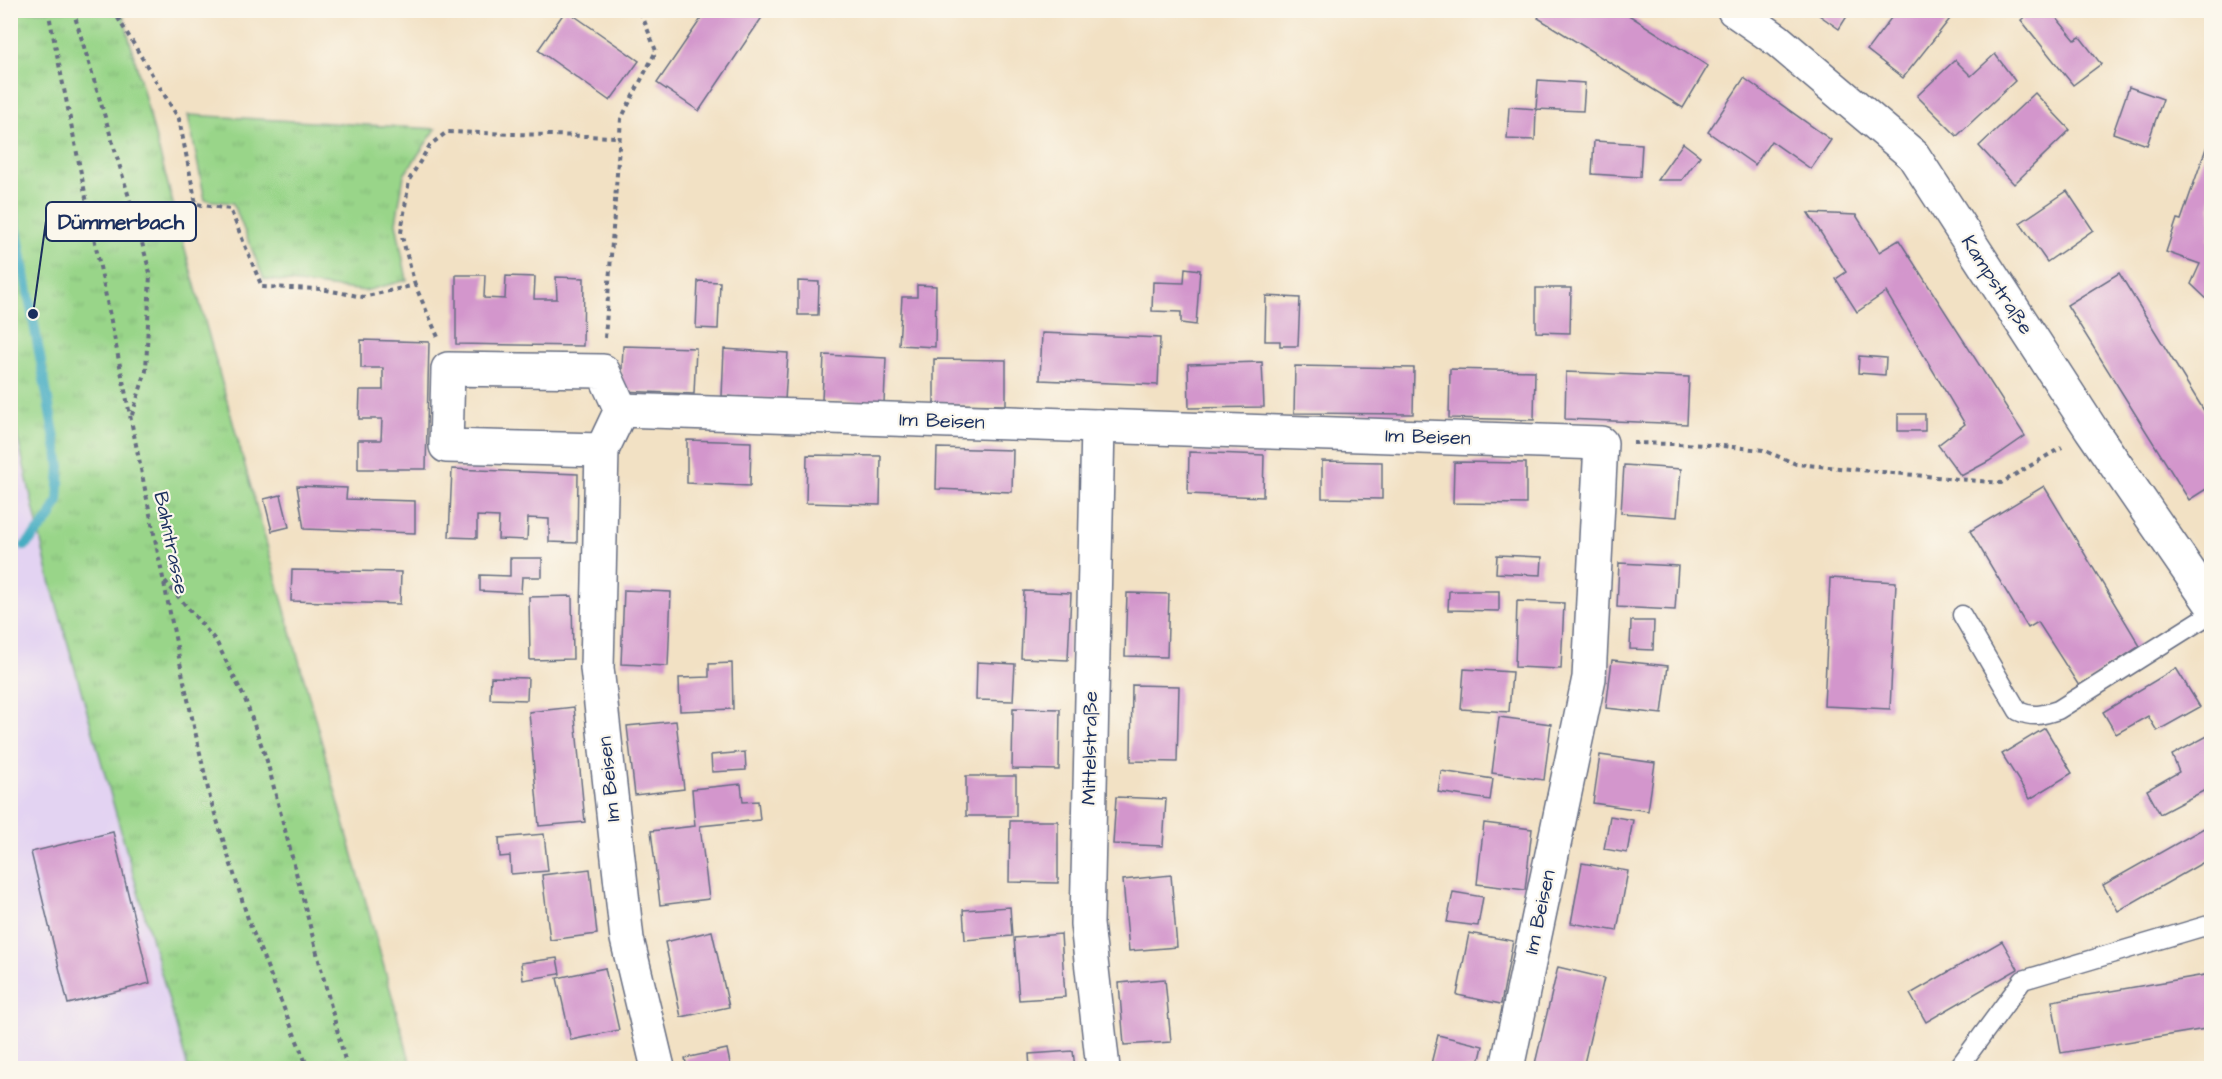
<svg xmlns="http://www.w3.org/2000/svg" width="2222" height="1079" font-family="'Architects Daughter',sans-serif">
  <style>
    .built { fill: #e3d3f2 }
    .grass { fill: url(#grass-tufts); stroke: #5a8274; stroke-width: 1.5 }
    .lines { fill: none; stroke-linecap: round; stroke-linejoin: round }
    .stream { stroke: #41aac1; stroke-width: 10 }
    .building { fill: #d396cc }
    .service-casing { stroke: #666d82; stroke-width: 21 }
    .minor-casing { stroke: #666d82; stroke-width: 36 }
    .tertiary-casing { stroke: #666d82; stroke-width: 36 }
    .path { stroke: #666d82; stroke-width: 4; stroke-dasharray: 4.5 4.5; stroke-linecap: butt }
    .service { stroke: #fff; stroke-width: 18 }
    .minor { stroke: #fff; stroke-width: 33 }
    .tertiary { stroke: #fff; stroke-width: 33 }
    .labels { text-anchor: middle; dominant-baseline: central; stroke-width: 4.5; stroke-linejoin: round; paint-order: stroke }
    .street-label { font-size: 20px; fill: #1b2f5e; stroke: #fbf7ec }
    .leader { fill: none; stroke: #1b2f5e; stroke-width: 2 }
    .callout-dot { fill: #1b2f5e; stroke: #fbf7ec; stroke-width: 2 }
    .callout { fill: #fbf7ec; stroke: #1b2f5e; stroke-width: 2 }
    .callout-label { font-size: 21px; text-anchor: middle; font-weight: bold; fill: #1b2f5e }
  </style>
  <defs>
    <pattern id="grass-tufts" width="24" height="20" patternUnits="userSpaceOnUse" patternTransform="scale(1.5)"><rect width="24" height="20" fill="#99d589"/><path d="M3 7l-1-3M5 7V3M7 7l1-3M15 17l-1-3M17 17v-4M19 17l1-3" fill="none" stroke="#83b779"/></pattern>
  </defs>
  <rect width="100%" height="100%" fill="#fbf7ec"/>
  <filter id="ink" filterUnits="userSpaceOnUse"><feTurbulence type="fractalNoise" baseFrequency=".0167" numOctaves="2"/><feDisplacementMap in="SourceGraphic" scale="12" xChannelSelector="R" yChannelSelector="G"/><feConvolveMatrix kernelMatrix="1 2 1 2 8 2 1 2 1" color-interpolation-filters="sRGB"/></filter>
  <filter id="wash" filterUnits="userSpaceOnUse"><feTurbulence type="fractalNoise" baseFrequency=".008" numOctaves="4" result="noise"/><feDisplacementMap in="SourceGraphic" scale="24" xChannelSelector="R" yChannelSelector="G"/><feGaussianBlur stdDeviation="1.35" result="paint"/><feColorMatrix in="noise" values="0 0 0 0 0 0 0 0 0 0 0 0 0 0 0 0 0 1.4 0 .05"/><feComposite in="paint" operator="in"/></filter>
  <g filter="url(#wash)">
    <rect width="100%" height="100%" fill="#f2e1c4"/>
    <polygon class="built" points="10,408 49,577 188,1068 11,1068"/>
    <g class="grass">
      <polygon points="10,11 122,11 189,264 412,1068 188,1068 49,577 11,408"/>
      <polygon points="188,115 436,129 404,175 396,223 407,280 365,291 264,279 233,203 205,200"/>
    </g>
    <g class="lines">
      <polyline class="stream" points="10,193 60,466 58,501 49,519 25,546"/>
    </g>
    <g id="blocks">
      <g class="building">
        <polygon points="566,10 639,61 610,101 538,50"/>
        <polygon points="707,10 767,10 699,111 657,83"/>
        <polygon points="1543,10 1621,10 1708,66 1683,108 1538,18"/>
        <polygon points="1812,10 1851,10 1839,29"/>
        <polygon points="1897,10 1957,10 1903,78 1867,50"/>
        <polygon points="2033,10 2050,10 2075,40 2080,37 2101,64 2073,85 2021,20"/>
        <polygon points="1995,54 2015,81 1957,136 1917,96 1955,60 1971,76"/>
        <polygon points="1744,78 1831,140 1811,169 1771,141 1755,165 1708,132"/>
        <polygon points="1538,80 1585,83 1583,111 1536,109 1535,140 1507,139 1509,107 1536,109"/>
        <polygon points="2129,87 2163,99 2147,145 2113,133"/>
        <polygon points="2035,93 2070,130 2014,184 1979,146"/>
        <polygon points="2211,134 2211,230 2208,240 2211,243 2211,303 2191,284 2200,264 2166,252 2177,219 2181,220"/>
        <polygon points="1594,141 1642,144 1640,177 1592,174"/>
        <polygon points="1683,143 1700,156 1682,180 1657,180"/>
        <polygon points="2067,191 2093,230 2047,262 2020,223"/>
        <polygon points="1808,213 1856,215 1879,252 1899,240 2025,436 1989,461 1961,476 1938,445 1965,424 1886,292 1857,312 1836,279 1846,272"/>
        <polygon points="1185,268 1200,270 1196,325 1181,323 1181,312 1152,311 1153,282 1184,283"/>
        <polygon points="2119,273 2211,422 2211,486 2189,500 2067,305"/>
        <polygon points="456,275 485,275 484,298 505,299 506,276 535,277 534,299 557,299 556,277 584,278 583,346 456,344"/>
        <polygon points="698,281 720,282 718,329 696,328"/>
        <polygon points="798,281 819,282 818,315 798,315"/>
        <polygon points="917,285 936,286 935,347 899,345 902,297 917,297"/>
        <polygon points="1536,288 1571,288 1570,333 1536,332"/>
        <polygon points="1266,296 1300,298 1298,346 1280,346 1280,341 1265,341"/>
        <polygon points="1042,333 1160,338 1158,385 1040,380"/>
        <polygon points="361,340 429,342 426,469 358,469 358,440 381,440 382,419 359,419 360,390 383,390 383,368 361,368"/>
        <polygon points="623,346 696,348 694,394 621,391"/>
        <polygon points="724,349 788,353 785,400 722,396"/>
        <polygon points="824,355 886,358 884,403 822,400"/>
        <polygon points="1859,356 1886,358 1885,375 1858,373"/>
        <polygon points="934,359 1006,360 1006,405 934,404"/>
        <polygon points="1262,362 1264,407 1189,408 1188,364"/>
        <polygon points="1295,366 1414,368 1413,414 1294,413"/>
        <polygon points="1450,369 1535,371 1534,420 1449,418"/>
        <polygon points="1566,372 1689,377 1687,424 1565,419"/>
        <rect x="1898" y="414" width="27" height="17"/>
        <polygon points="687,440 751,442 750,486 687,483"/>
        <polygon points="937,448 1013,450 1012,492 936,489"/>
        <polygon points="1189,452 1264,455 1263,497 1188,494"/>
        <polygon points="807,455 881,456 880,505 806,503"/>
        <polygon points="1322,461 1382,462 1382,499 1322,498"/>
        <polygon points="1454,462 1526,463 1526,504 1453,503"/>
        <polygon points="1624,465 1681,469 1677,517 1621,513"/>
        <polygon points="452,469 578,474 577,543 549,542 549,519 528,518 527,540 498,539 499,517 477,516 477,538 449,537"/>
        <polygon points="297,486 347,488 346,499 415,501 415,533 304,529"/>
        <polygon points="2044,486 2140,646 2079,686 2038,622 2028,628 1970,531"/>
        <polygon points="281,495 289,527 272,531 264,499"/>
        <polygon points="1497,555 1542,557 1541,575 1496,573"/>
        <polygon points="510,558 542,558 542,577 522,577 521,593 480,591 480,575 510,576"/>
        <polygon points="1619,563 1678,566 1675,610 1617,607"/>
        <polygon points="292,570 401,572 400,604 291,601"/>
        <polygon points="1830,578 1896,582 1890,709 1824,706"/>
        <polygon points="624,590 671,592 668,666 621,664"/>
        <polygon points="1024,591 1071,593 1068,660 1021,658"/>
        <polygon points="1449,591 1499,591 1499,611 1448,610"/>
        <polygon points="1127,593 1169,594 1167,657 1125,656"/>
        <polygon points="572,596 573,659 530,660 529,597"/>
        <polygon points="1517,601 1564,603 1561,669 1515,667"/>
        <polygon points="1631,621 1654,621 1653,650 1630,649"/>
        <polygon points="1612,660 1668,666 1662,714 1606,708"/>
        <polygon points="977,662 1015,664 1013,701 976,700"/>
        <polygon points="732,663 733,709 680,711 679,678 709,677 709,664"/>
        <polygon points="2176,668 2200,707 2157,731 2148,716 2116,734 2103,712"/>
        <polygon points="1464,669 1512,672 1509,712 1461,709"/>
        <polygon points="491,677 528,678 527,700 490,699"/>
        <polygon points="1132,685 1179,686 1177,762 1131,761"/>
        <polygon points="574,707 585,822 539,826 529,712"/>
        <polygon points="1013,708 1060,709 1059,770 1012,769"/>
        <polygon points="1499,717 1551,724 1544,780 1492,773"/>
        <polygon points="676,721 684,789 635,795 627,726"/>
        <polygon points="2045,728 2072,773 2030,799 2002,754"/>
        <polygon points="2211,734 2211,787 2160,814 2147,790 2179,772 2172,755"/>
        <polygon points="745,752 746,770 712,772 711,755"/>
        <polygon points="1600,755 1655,763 1648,811 1593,803"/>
        <polygon points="1441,771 1493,779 1490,800 1438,792"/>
        <rect x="966" y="776" width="50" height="40"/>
        <polygon points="741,784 743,802 758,801 760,820 700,826 709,899 660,905 651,831 695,826 692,789"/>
        <polygon points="1116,797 1166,799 1163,846 1113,844"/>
        <polygon points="1610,816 1633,820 1627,853 1604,849"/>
        <polygon points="1010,821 1058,821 1058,883 1009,882"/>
        <polygon points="1484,823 1532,829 1525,890 1477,884"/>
        <polygon points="2211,824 2211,858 2118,911 2103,885"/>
        <polygon points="113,832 150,983 68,1004 31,852"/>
        <polygon points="544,834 548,871 511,874 510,856 500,857 499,838"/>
        <polygon points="1582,863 1628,871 1617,931 1571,923"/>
        <polygon points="590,869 597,934 550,940 542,875"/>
        <polygon points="1171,875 1177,947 1129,951 1123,880"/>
        <polygon points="1453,892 1483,897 1478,926 1447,922"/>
        <polygon points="1010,907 1012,936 965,940 963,910"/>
        <polygon points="712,931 729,1007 681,1017 665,942"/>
        <polygon points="1469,933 1513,941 1501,1004 1457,995"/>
        <polygon points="1061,934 1065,997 1019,1000 1014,938"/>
        <polygon points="2002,941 2018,969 1926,1022 1910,994"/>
        <polygon points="557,958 560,974 523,980 521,963"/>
        <polygon points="1558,967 1604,978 1583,1068 1534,1068"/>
        <polygon points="605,968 619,1030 571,1040 557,978"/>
        <polygon points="2211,974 2211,1028 2061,1053 2052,1001"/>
        <polygon points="1165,979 1171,1042 1124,1045 1119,983"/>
        <polygon points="1438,1035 1483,1046 1478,1068 1430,1068"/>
        <polygon points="727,1049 731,1068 687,1068 685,1058"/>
        <polygon points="1073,1051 1075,1068 1030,1068 1029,1054"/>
      </g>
    </g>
  </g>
  <g filter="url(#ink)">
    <use href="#blocks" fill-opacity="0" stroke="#666d82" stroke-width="1.5"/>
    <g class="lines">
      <defs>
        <g id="service">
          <path d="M1962,615L2018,711C2033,718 2043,715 2058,710L2212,613"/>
          <polyline points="1958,1068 2023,980 2212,924"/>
        </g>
        <g id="minor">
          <polyline points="1098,426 1087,924 1103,1068"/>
          <polyline points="602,450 446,446 448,369 603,371 621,410"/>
          <polyline points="658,1068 627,939 597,668 602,450 621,410 1601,443 1589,678 1507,1068"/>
        </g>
        <polyline id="tertiary" points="1734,10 1777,40 1913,155 2091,429 2212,605"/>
      </defs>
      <use href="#service" class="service-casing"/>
      <use href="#minor" class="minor-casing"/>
      <use href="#tertiary" class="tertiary-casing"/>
      <g class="path">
        <polyline points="48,10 183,677 210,798 249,922 308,1068"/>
        <polyline points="73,10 137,224 150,273 146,371 131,418"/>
        <polyline points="113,10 179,119 196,204 230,209 262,287 321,289 363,297 415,285 438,337"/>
        <polyline points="415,285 401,233 409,180 430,145 447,132 618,137"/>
        <polyline points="605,338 621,119 656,51 640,10"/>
        <polyline points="1633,443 1713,445 1763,450 1796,464 2001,483 2062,447"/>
        <polyline points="165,581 216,641 245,699 267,761 347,1068"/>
      </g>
      <use href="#service" class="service"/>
      <use href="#minor" class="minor"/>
      <use href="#tertiary" class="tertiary"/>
    </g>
  </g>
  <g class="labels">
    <g class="street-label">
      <text transform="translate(1997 285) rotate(57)">Kampstraße</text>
      <text transform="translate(942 421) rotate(2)">Im Beisen</text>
      <text transform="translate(1428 437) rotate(2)">Im Beisen</text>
      <text transform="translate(171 543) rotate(78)">Bahntrasse</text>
      <text transform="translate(1090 748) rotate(-89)">Mittelstraße</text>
      <text transform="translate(609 779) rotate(-96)">Im Beisen</text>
      <text transform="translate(1540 912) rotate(-78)">Im Beisen</text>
    </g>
  </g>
  <path class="leader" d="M33 314L46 221"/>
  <circle class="callout-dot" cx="33" cy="314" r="6"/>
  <rect class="callout" x="46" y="202" width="150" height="39" rx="6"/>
  <g class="callout-label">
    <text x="121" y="229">Dümmerbach</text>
  </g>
  <rect width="2222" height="1079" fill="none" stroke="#fbf7ec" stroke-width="36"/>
</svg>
